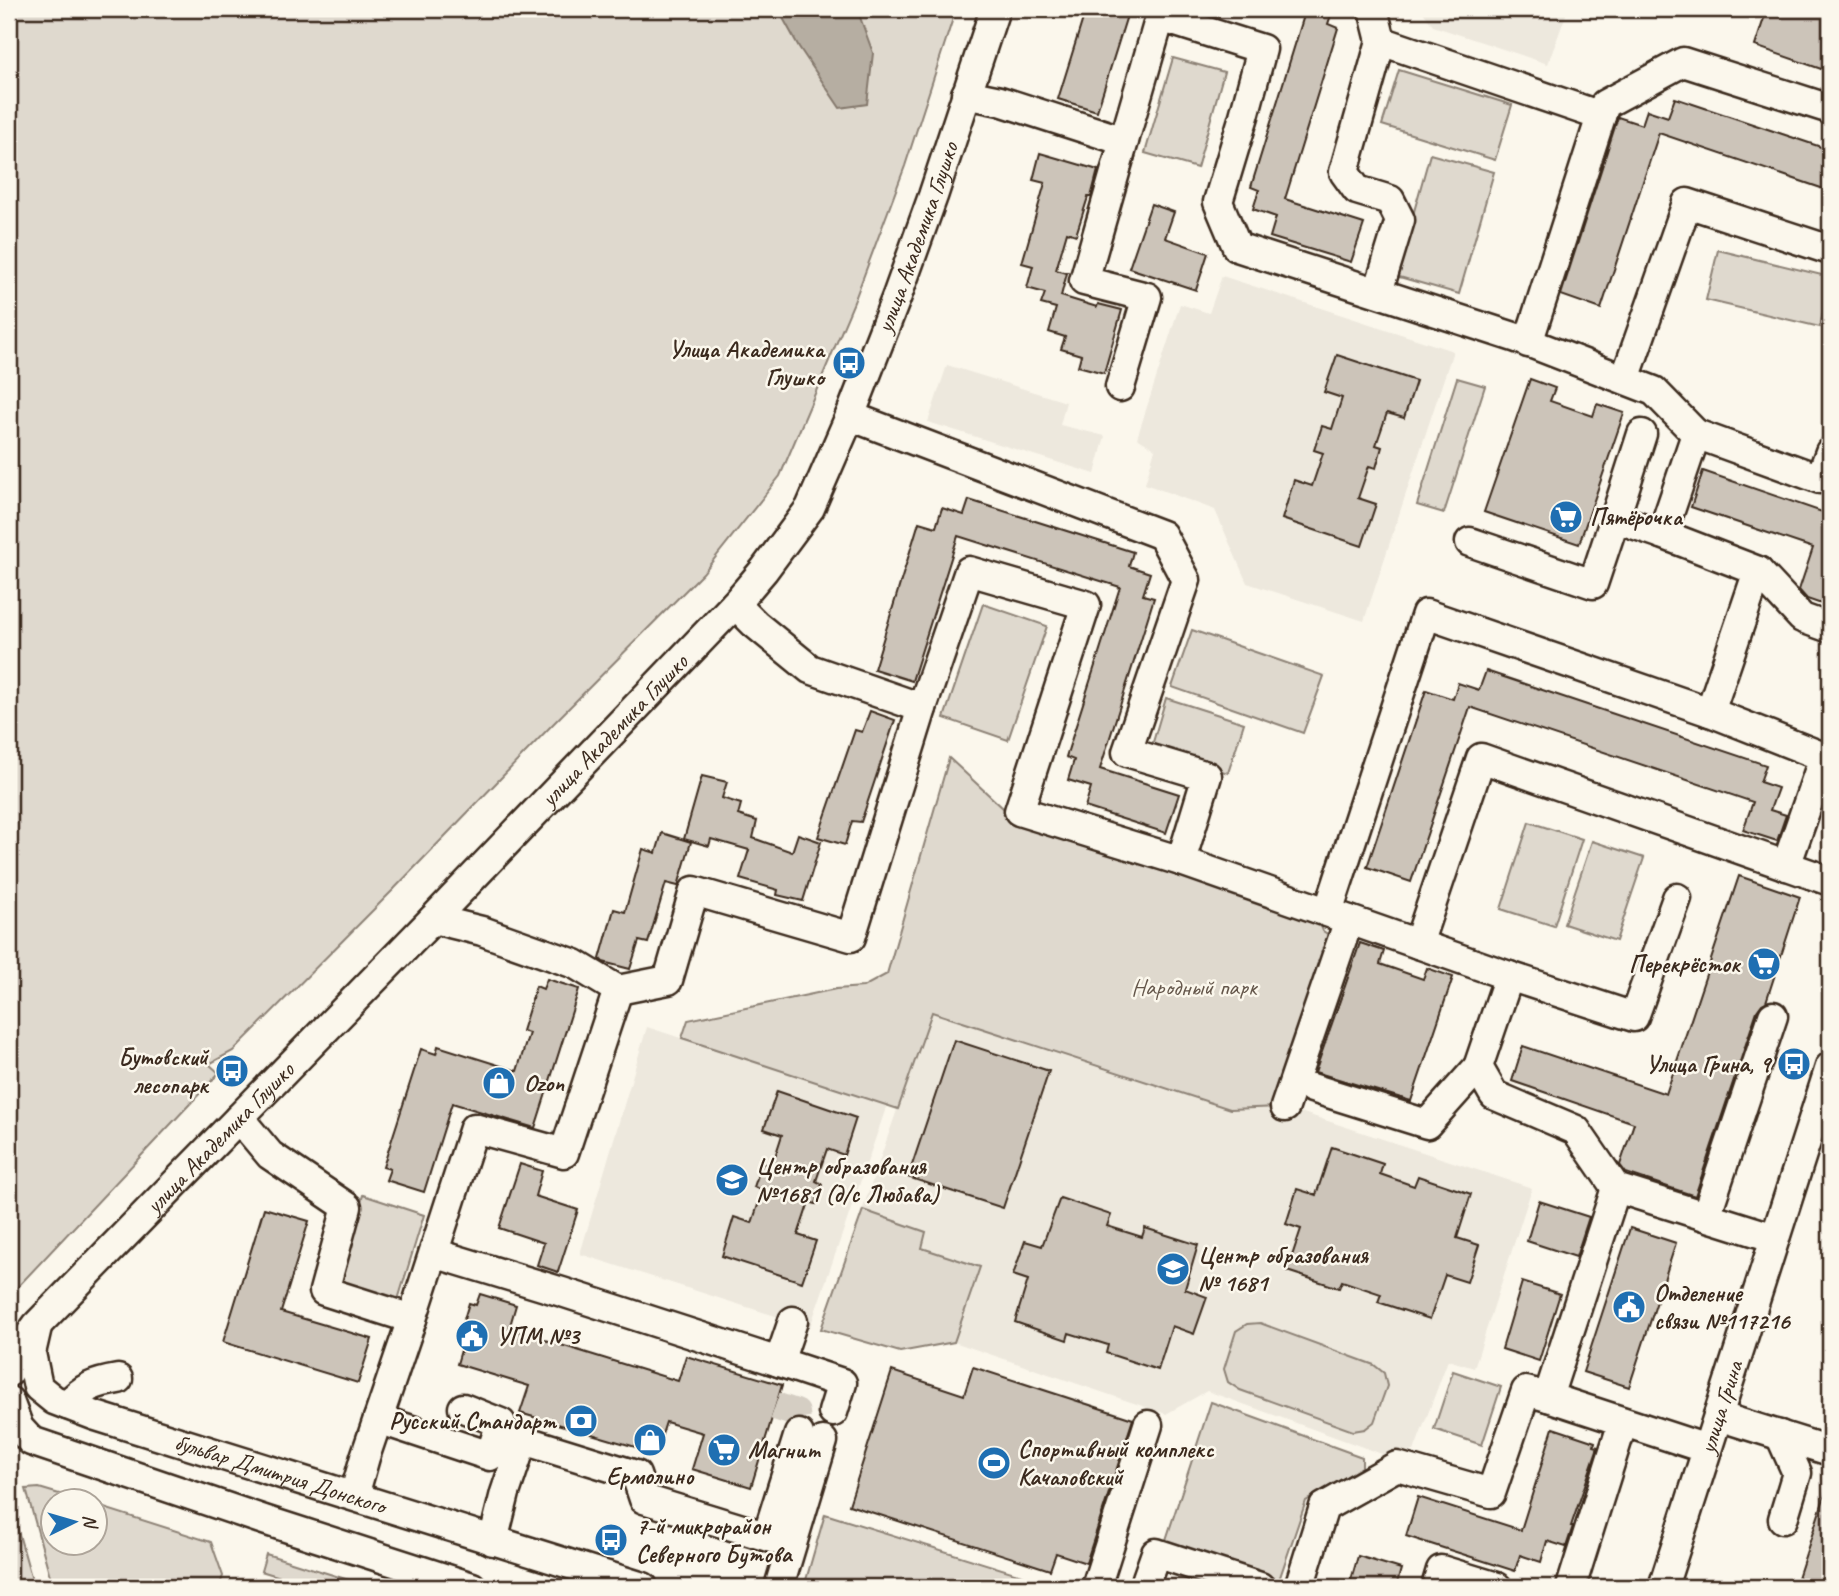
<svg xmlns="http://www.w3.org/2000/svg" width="1839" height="1596" font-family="Caveat,sans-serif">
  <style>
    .built { fill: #ede8dd }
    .green { fill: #dfd9ce; stroke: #8d8276; stroke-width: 2 }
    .water { fill: #b6aea2; stroke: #85796d; stroke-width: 2 }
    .building { fill: #ccc4b9; stroke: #3b2a1e; stroke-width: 2 }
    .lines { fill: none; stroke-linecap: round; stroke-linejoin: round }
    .minor-tunnel { stroke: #d5cec3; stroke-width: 28; stroke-dasharray: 28 14; stroke-linecap: butt }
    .minor-casing { stroke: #3b2a1e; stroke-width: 33 }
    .minor { stroke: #fbf7ec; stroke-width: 28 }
    .labels { text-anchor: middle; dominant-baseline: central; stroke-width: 5; stroke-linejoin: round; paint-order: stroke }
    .street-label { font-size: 24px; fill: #3b2a1e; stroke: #fbf7ec }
    .poi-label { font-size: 24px; font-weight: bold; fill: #3b2a1e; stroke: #fbf7ec; text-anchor: start }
    .park-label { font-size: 24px; fill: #64564a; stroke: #fbf7ec }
  </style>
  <rect width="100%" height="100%" fill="#fbf7ec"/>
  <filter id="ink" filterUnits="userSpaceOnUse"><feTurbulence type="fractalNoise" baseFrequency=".0143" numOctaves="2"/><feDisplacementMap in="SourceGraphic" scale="14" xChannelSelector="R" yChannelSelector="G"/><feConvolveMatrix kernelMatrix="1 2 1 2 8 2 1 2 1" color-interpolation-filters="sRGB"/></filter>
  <g filter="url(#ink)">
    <g class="built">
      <polygon points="1421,9 1568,9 1548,64 1433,26"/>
      <polygon points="1222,276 1453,351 1364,621 1247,583 1215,510 1145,484 1155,449 1137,438 1180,304 1209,313"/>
      <polygon points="947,365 1066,402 1060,425 1105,436 1095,474 928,422"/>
      <polygon points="931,1012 1230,1109 1285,1107 1532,1188 1474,1368 1448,1360 1414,1451 1382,1454 1207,1391 1166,1414 954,1342 900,1352 821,1329"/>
      <polygon points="647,1027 887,1105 810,1327 580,1254"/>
    </g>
    <g class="green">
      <polygon points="9,9 956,9 905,166 854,302 780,476 703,573 553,724 393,890 233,1051 209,1064 219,1073 11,1294 9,1293"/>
      <polygon points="1173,58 1224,72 1197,168 1145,153"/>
      <polygon points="1399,70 1512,105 1495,160 1382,125"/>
      <polygon points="1430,154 1494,172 1459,294 1396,276"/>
      <polygon points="1718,250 1830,277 1820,327 1706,300"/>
      <polygon points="1457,378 1485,386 1444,513 1417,505"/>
      <polygon points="983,604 1047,626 1008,740 944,718"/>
      <polygon points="1192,630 1324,676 1303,733 1172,687"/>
      <polygon points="1166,698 1244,723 1228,773 1151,749"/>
      <polygon points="949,758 1016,820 1317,916 1323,931 1335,939 1279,1107 1230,1109 932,1012 898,1109 682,1038 688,1020 836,989 863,987 887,974"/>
      <polygon points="1529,822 1582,839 1554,926 1501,909"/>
      <polygon points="1592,841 1644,858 1616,941 1564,924"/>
      <polygon points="363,1195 424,1215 397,1303 337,1283"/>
      <polygon points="863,1210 926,1232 922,1248 980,1267 954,1342 900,1352 821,1329"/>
      <polygon points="1260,1323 1374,1365 1384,1373 1387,1386 1374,1422 1365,1429 1353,1431 1240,1390 1228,1382 1224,1369 1236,1331 1247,1324"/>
      <polygon points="1453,1371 1501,1387 1482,1445 1434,1429"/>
      <polygon points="1211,1402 1362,1457 1362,1467 1306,1501 1279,1580 1164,1546"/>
      <polygon points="39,1488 83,1501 52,1502 52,1544 94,1544 95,1505 211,1542 223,1576 219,1587 53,1587 26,1489"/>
      <polygon points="9,1499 34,1587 9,1587"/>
      <polygon points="825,1514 1060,1587 828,1587 806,1580"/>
      <polygon points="266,1554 371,1587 313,1587 261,1571"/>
    </g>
    <polygon class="water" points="778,9 857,9 873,53 867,104 840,108 799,47"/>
    <g class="building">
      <polygon points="1086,9 1129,9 1097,111 1058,99"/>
      <polygon points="1306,9 1333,9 1328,24 1338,28 1285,199 1364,224 1351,262 1270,237 1276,217 1253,209 1259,190 1251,187"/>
      <polygon points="1767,9 1830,9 1830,72 1755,46"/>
      <polygon points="1675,98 1830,150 1830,191 1659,133 1601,309 1561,295 1618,117 1642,125 1647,110 1668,117"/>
      <polygon points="1040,153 1098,170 1091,197 1088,197 1076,235 1067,232 1056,270 1067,273 1061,296 1097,307 1098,304 1122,310 1104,373 1078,366 1081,355 1061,349 1065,337 1049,332 1056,308 1041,304 1045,293 1027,288 1033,266 1022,263 1045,183 1033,180"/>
      <polygon points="1151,204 1174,212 1165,238 1208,253 1196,290 1129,268"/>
      <polygon points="1337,355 1416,381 1404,418 1387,413 1376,445 1382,447 1376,468 1369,466 1358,498 1376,504 1362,546 1282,519 1294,480 1312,486 1323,453 1314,450 1322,426 1332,429 1342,398 1324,392"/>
      <polygon points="1530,379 1555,388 1550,401 1593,416 1597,404 1624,413 1579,544 1484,512"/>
      <polygon points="1703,471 1825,513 1827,506 1830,507 1830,607 1807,599 1799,590 1813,548 1691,507"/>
      <polygon points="969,500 1133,552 1129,566 1150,573 1143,595 1154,598 1100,769 1179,794 1166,833 1085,807 1091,787 1068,780 1074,760 1066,757 1120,587 958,536 912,681 874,669 919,522 936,527 942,508 964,515"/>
      <polygon points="1486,671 1766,765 1760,782 1778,788 1770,810 1786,815 1777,841 1743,830 1753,802 1470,707 1411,882 1367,867 1426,690 1453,699 1458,683 1479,690"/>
      <polygon points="870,711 895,720 861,822 852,821 845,845 818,837 855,730 862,732"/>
      <polygon points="702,776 727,782 722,798 741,804 738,815 757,821 753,838 792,852 798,834 821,842 803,901 777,895 778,890 740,879 749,850 711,839 709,846 684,839"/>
      <polygon points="662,833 691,842 678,886 666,883 648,943 639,941 630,969 603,962 600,959 614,909 625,912 643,849 656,853"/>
      <polygon points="1739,876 1800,897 1766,1002 1762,1004 1757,1011 1695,1196 1626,1173 1620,1165 1634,1123 1512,1081 1523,1046 1666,1094"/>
      <polygon points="1360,943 1384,951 1380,964 1423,979 1427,968 1453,977 1411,1101 1315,1072"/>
      <polygon points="547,979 579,989 535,1128 452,1103 424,1192 386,1180 390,1169 383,1167 421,1049 436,1054 438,1046 517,1071 529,1033 522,1031 536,986 543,989"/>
      <polygon points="954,1040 1049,1071 1003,1208 908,1177"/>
      <polygon points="777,1091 856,1118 844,1155 827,1149 816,1181 822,1184 816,1204 809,1202 798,1235 816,1241 802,1282 722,1256 734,1217 752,1223 763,1190 754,1187 762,1163 772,1166 782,1135 764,1129"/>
      <polygon points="1332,1147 1383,1164 1380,1174 1414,1186 1418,1176 1471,1194 1457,1238 1479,1245 1467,1282 1445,1275 1430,1319 1378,1302 1381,1294 1342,1281 1339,1288 1287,1271 1301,1229 1286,1224 1297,1189 1316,1195"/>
      <polygon points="520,1164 542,1171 535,1196 578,1210 558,1272 537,1265 544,1243 499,1228"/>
      <polygon points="1060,1198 1111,1215 1107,1226 1142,1237 1145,1228 1198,1245 1185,1289 1207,1297 1194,1334 1172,1326 1158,1370 1106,1353 1108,1345 1069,1333 1067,1340 1015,1322 1028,1280 1013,1275 1025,1241 1042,1246"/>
      <polygon points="1539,1201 1589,1217 1576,1257 1527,1241"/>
      <polygon points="264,1208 309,1221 281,1312 372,1339 358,1383 223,1342"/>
      <polygon points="1630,1228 1676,1243 1629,1387 1583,1372"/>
      <polygon points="1522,1282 1560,1294 1539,1361 1502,1349"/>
      <polygon points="480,1294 516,1305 509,1329 678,1381 686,1356 782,1385 751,1487 692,1469 703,1433 666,1422 656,1453 520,1413 529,1386 457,1364 464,1340 458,1339 469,1303 476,1305"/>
      <polygon points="973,1367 1133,1419 1086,1563 1056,1553 1050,1570 849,1505 892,1371 964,1395"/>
      <polygon points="1553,1428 1595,1442 1594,1446 1598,1447 1571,1526 1573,1526 1566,1547 1547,1541 1541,1562 1520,1555 1515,1571 1406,1536 1418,1497 1521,1530"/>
      <polygon points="1827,1489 1830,1490 1830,1587 1795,1587"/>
      <polygon points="1358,1556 1401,1569 1396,1587 1349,1587"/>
    </g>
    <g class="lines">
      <polyline class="minor-tunnel" points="775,1406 796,1413 799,1434"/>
      <defs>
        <g id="minor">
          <polyline points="1373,9 1381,41 1344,172 1357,190 1390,200 1400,220 1378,292"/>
          <polyline points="1381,41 1601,116"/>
          <polyline points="966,94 1000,101 1124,141 1160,17 1262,49 1244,116 1218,202 1237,247 1517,338 1654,391 1696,434 1662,534 1758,571 1710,712"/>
          <polyline points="1528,343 1605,104 1683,62 1830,109"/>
          <polyline points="1625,379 1687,203 1830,250"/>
          <polyline points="1120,387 1147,297 1084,281 1124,141"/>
          <polyline points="1696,434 1820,479 1830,452"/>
          <polyline points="1615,518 1642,434"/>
          <polyline points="1470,542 1593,584 1615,518 1662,534"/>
          <polyline points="1758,571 1802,618 1830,628"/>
          <polyline points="735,604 755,624 810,669 922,708 969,571 1086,605 1019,811 1181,861 1207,776 1127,752 1186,580 1162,535 850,416"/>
          <polyline points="1181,861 1418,944 1481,758 1830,881"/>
          <polyline points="1328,912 1426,614 1710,712 1824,757 1786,866"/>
          <polyline points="1418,944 1509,976 1478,1067 1494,1095 1576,1130 1616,1188 1775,1238"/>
          <polyline points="1509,976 1634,1017 1677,898"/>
          <polyline points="618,990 668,980 694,891 851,937 922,708"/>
          <polyline points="1312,1088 1427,1124 1478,1067"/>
          <polyline points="1285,1107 1349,920"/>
          <polyline points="239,1118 270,1155 347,1207 324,1291 412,1319 365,1457 354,1496"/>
          <polyline points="1616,1188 1548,1397 1707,1449"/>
          <polyline points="1706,1216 1773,1016"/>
          <polyline points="434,1253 562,1292 779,1362 793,1321"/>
          <polyline points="412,1319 474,1128 564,1153 618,990 575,964 482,931 433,919"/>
          <path id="s1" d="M37,1327L31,1353L38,1387L54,1400L96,1416L643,1587"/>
          <polyline points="779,1362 842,1383 833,1412"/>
          <path id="s2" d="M9,1372L14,1357L37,1325L433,919L735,604L764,570L810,508L850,416L897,296L933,196L995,9"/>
          <polyline points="9,1401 19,1428 31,1441 264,1520 472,1587"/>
          <path d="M67,1405C84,1387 94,1383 118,1379"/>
          <polyline points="1718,1416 1830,1451"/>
          <polyline points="378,1419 490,1456 501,1423 463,1408"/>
          <polyline points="1780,1435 1797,1473 1783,1519"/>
          <polyline points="767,1536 799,1434"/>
          <polyline points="493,1541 505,1493 523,1440 636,1475 644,1499 791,1544"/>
          <polyline points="779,1587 823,1441"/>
          <polyline points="1096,1587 1148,1425"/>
          <polyline points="1144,1587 1156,1553 1260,1587"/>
          <polyline points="1299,1587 1324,1507 1397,1466 1491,1493 1526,1391 1548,1397"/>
          <polyline points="1436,1587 1441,1570 1497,1587"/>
          <polyline points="1571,1587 1623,1422"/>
          <path id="s3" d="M1663,1587L1830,1067"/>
        </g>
      </defs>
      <use href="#minor" class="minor-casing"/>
      <use href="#minor" class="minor"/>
    </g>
  </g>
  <defs>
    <symbol id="bus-disc" viewBox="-11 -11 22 22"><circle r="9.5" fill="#1f6fb2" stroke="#fbf7ec"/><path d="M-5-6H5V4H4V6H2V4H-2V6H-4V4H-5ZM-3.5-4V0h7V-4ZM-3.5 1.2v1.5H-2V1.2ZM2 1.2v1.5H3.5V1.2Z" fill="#fff"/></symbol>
    <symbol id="supermarket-disc" viewBox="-11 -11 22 22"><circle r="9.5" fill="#1f6fb2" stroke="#fbf7ec"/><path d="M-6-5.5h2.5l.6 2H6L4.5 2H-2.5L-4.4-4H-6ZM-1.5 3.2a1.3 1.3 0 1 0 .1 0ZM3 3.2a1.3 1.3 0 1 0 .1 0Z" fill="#fff"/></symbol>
    <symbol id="shop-disc" viewBox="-11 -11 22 22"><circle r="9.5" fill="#1f6fb2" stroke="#fbf7ec"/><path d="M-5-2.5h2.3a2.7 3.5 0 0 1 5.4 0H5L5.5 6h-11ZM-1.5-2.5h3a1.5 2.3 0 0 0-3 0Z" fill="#fff"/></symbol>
    <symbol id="school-disc" viewBox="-11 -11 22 22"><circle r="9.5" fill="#1f6fb2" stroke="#fbf7ec"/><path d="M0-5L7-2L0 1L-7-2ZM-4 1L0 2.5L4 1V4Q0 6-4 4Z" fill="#fff"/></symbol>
    <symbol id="civic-disc" viewBox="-11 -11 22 22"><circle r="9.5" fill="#1f6fb2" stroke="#fbf7ec"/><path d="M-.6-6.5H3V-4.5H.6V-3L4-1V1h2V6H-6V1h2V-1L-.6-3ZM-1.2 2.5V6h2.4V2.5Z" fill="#fff"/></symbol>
    <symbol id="bank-disc" viewBox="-11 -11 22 22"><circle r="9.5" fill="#1f6fb2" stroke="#fbf7ec"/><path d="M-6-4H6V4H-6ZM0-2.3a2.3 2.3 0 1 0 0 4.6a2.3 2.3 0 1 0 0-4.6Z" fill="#fff"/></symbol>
    <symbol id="stadium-disc" viewBox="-11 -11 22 22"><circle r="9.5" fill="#1f6fb2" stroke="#fbf7ec"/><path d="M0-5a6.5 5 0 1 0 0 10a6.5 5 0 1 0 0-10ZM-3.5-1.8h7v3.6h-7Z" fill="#fff"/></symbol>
  </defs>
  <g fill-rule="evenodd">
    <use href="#bus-disc" x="830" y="344" width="38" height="38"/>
    <use href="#supermarket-disc" x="1547" y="498" width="38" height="38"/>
    <use href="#supermarket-disc" x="1745" y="945" width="38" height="38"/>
    <use href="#bus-disc" x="1775" y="1045" width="38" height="38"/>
    <use href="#bus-disc" x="213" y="1052" width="38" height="38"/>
    <use href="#shop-disc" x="480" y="1064" width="38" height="38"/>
    <use href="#school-disc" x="713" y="1161" width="38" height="38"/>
    <use href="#school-disc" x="1154" y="1250" width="38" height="38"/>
    <use href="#civic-disc" x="1610" y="1288" width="38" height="38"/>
    <use href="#civic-disc" x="453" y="1317" width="38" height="38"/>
    <use href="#bank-disc" x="562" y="1402" width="38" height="38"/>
    <use href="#shop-disc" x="631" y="1421" width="38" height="38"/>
    <use href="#supermarket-disc" x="705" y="1431" width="38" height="38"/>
    <use href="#stadium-disc" x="975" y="1444" width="38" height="38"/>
    <use href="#bus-disc" x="592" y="1521" width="38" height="38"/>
  </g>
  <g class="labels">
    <g class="street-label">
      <text stroke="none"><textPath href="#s2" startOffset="1472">улица Академика Глушко</textPath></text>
      <text stroke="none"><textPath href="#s2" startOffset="884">улица Академика Глушко</textPath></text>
      <text stroke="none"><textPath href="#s2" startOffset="317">улица Академика Глушко</textPath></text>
      <text stroke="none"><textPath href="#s3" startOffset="189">улица Грина</textPath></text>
      <text stroke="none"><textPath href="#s1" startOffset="320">бульвар Дмитрия Донского</textPath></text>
    </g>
    <g class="poi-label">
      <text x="824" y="349" text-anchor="end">Улица Академика<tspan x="824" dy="28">Глушко</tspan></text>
      <text x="1590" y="517">Пятёрочка</text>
      <text x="1740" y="964" text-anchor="end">Перекрёсток</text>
      <text x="208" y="1057" text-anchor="end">Бутовский<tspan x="208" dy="28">лесопарк</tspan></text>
      <text x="1770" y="1064" text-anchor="end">Улица Грина, 9</text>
      <text x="524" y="1083">Ozon</text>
      <text x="756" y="1166">Центр образования<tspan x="756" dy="28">№1681 (д/с Любава)</tspan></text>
      <text x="1198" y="1255">Центр образования<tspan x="1198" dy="28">№ 1681</tspan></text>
      <text x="1654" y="1293">Отделение<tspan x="1654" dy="28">связи №117216</tspan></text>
      <text x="496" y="1336">УПМ №3</text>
      <text x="556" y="1421" text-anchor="end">Русский Стандарт</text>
      <text x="1018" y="1449">Спортивный комплекс<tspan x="1018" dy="28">Качаловский</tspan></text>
      <text x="748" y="1450">Магнит</text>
      <text x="650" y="1476" text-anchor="middle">Ермолино</text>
      <text x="636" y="1526">7-й микрорайон<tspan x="636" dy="28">Северного Бутова</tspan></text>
    </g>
    <g class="park-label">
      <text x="1194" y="987">Народный парк</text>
    </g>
  </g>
  <rect width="1839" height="1596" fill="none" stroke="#fbf7ec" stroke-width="35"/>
  <rect x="18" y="18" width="1804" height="1561" fill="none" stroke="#3b2a1e" stroke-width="2.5" filter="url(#ink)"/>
  <g transform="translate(74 1522) rotate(85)"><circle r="33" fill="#fbf7ec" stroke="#aea59a" stroke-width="2"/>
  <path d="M0-5L12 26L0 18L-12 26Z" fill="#1f6fb2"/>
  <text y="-10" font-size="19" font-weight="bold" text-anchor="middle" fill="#3b2a1e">N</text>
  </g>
</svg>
